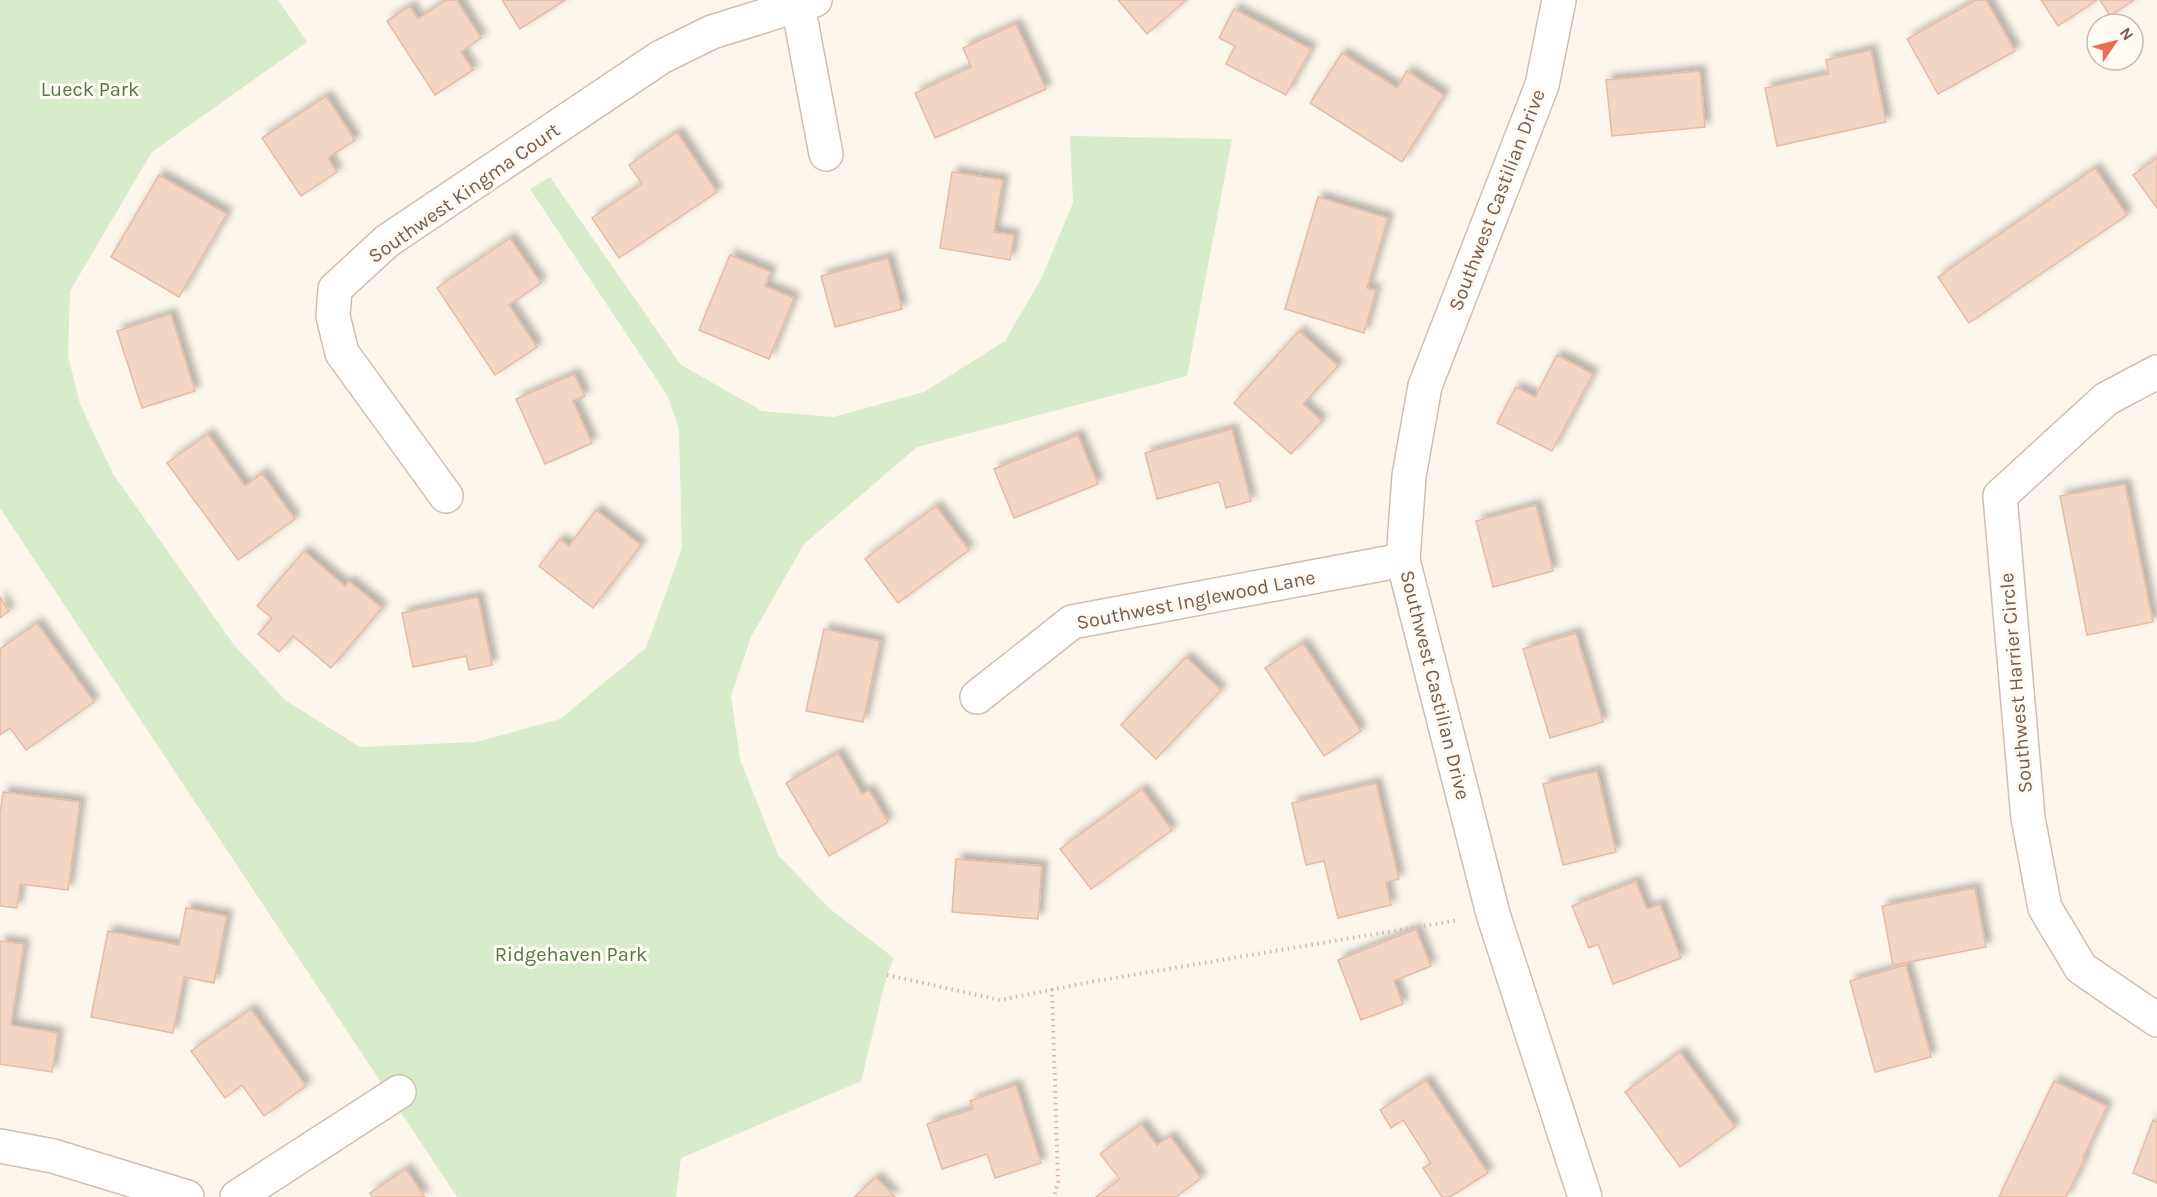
<svg xmlns="http://www.w3.org/2000/svg" width="2157" height="1197" font-family="Karla,sans-serif">
  <style>
    .green { fill: #d8ecc9 }
    .building { fill: #f3d5c3; stroke: #e6bba3; stroke-width: 1.5; filter: url(#shadow) }
    .lines { fill: none; stroke-linecap: round; stroke-linejoin: round }
    .street-casing { stroke: #d1beb0; stroke-width: 36 }
    .path { stroke: #d9b8a5; stroke-width: 4; stroke-dasharray: 1.5 4.5; stroke-linecap: butt }
    .street { stroke: #fff; stroke-width: 33 }
    .labels { text-anchor: middle; dominant-baseline: central; stroke-width: 6; stroke-linejoin: round; paint-order: stroke }
    .park-label { font-size: 20px; fill: #537a41; stroke: #fffaf3 }
    .street-label { font-size: 20px; fill: #7a5c4d; stroke: #fffaf3 }
  </style>
  <defs>
    <filter id="shadow"><feDropShadow dx="5.5" dy="-5.5" stdDeviation="3" flood-color="#0004"/></filter>
  </defs>
  <rect width="100%" height="100%" fill="#fdf6ec"/>
  <polygon class="green" points="0,0 278,0 307,42 152,152 70,291 68,356 80,404 113,474 234,645 285,700 360,747 476,742 560,719 646,648 682,548 679,429 667,395 530,189 550,177 681,365 762,411 833,417 924,392 1005,341 1041,279 1073,203 1070,136 1232,139 1187,376 917,447 804,544 751,637 731,696 740,759 778,855 830,909 894,958 887,975 861,1081 681,1158 676,1197 457,1197 0,508"/>
  <g class="building">
    <polygon points="446,0 457,0 481,38 461,52 473,70 435,95 387,21 410,6 418,19"/>
    <polygon points="502,0 565,0 520,29"/>
    <polygon points="1118,0 1186,0 1147,34"/>
    <polygon points="1976,0 1986,0 2015,51 1938,94 1907,39"/>
    <polygon points="2041,0 2097,0 2058,26"/>
    <polygon points="2100,0 2134,0 2110,16"/>
    <polygon points="1234,9 1311,49 1286,95 1226,64 1235,46 1219,38"/>
    <polygon points="1016,24 1046,89 935,138 915,93 971,67 963,48"/>
    <polygon points="1871,50 1886,122 1777,146 1765,88 1829,74 1826,60"/>
    <polygon points="1342,53 1397,88 1407,71 1444,95 1402,162 1310,103"/>
    <polygon points="1700,71 1705,127 1612,136 1606,80"/>
    <polygon points="326,96 355,140 328,158 337,172 301,196 262,138"/>
    <polygon points="677,132 717,192 619,258 592,218 642,184 629,165"/>
    <polygon points="2157,158 2157,208 2133,175"/>
    <polygon points="2095,168 2127,215 1969,323 1938,277"/>
    <polygon points="952,172 1003,180 994,232 1014,235 1010,260 940,248"/>
    <polygon points="159,175 227,214 179,297 111,257"/>
    <polygon points="1318,197 1388,218 1367,288 1376,290 1364,333 1285,309"/>
    <polygon points="510,238 541,283 509,305 537,347 495,375 437,288"/>
    <polygon points="730,255 771,272 765,286 794,298 769,359 699,330"/>
    <polygon points="888,258 902,309 835,327 821,276"/>
    <polygon points="171,314 195,391 142,408 117,331"/>
    <polygon points="1299,331 1338,366 1303,404 1322,421 1291,454 1234,403"/>
    <polygon points="1557,355 1593,374 1552,451 1497,423 1516,387 1535,397"/>
    <polygon points="574,374 585,396 573,401 592,443 545,464 516,399"/>
    <polygon points="1232,429 1251,501 1226,508 1219,482 1157,499 1145,453"/>
    <polygon points="208,434 245,486 262,473 295,519 238,560 167,463"/>
    <polygon points="1078,435 1098,484 1014,518 994,469"/>
    <polygon points="2125,484 2153,622 2087,635 2060,496"/>
    <polygon points="1536,505 1553,571 1493,587 1476,521"/>
    <polygon points="936,506 969,550 898,603 865,559"/>
    <polygon points="596,510 641,545 593,608 539,566 560,539 569,546"/>
    <polygon points="304,551 345,586 349,581 382,608 331,668 293,636 279,652 258,634 272,618 257,606"/>
    <polygon points="0,597 9,611 0,618"/>
    <polygon points="478,597 492,665 469,670 466,656 413,667 402,613"/>
    <polygon points="37,623 94,702 26,750 10,728 0,735 0,649"/>
    <polygon points="824,629 880,641 863,722 806,711"/>
    <polygon points="1576,633 1603,722 1550,738 1523,649"/>
    <polygon points="1303,643 1361,731 1324,756 1265,668"/>
    <polygon points="1186,657 1221,690 1156,759 1121,725"/>
    <polygon points="838,753 862,794 869,790 888,822 829,856 786,783"/>
    <polygon points="1597,771 1616,852 1563,865 1543,784"/>
    <polygon points="1376,783 1399,879 1386,882 1391,905 1338,918 1324,861 1306,865 1292,803"/>
    <polygon points="1142,789 1172,830 1091,889 1060,849"/>
    <polygon points="3,792 80,802 68,890 20,884 17,908 0,906 0,815"/>
    <polygon points="956,859 1042,866 1038,919 952,912"/>
    <polygon points="1636,881 1647,909 1660,904 1681,958 1613,984 1598,944 1589,948 1572,906"/>
    <polygon points="1975,888 1986,947 1893,965 1882,906"/>
    <polygon points="186,908 227,916 214,983 184,977 173,1033 91,1017 108,931 179,945"/>
    <polygon points="1416,929 1431,966 1394,981 1403,1004 1361,1020 1338,960"/>
    <polygon points="0,941 24,944 11,1025 58,1033 52,1072 0,1064"/>
    <polygon points="1906,965 1931,1057 1875,1072 1850,981"/>
    <polygon points="251,1009 306,1086 264,1116 242,1085 225,1098 191,1051"/>
    <polygon points="1680,1052 1735,1127 1680,1167 1625,1092"/>
    <polygon points="1426,1080 1488,1173 1450,1197 1442,1197 1423,1168 1431,1163 1403,1120 1391,1128 1380,1110"/>
    <polygon points="2054,1081 2107,1106 2083,1158 2085,1158 2066,1197 1999,1197"/>
    <polygon points="1016,1085 1041,1163 995,1178 987,1154 942,1169 927,1124 973,1109 970,1101"/>
    <polygon points="2153,1120 2157,1122 2157,1183 2133,1173"/>
    <polygon points="1141,1124 1157,1145 1170,1136 1201,1178 1176,1197 1096,1197 1120,1179 1100,1154"/>
    <polygon points="406,1169 425,1197 372,1197 370,1193"/>
    <polygon points="876,1177 895,1197 854,1197"/>
  </g>
  <g class="lines">
    <defs>
      <g id="street">
        <polyline points="1559,0 1542,85 1425,386 1409,476 1403,560 1493,914 1585,1197"/>
        <polyline points="798,5 826,154"/>
        <polyline points="2157,372 2106,399 2000,496 2028,818 2045,908 2081,968 2157,1020"/>
        <polyline points="446,496 342,353 333,316 335,289 387,241 661,57 712,32 815,0"/>
        <polyline points="977,697 1072,622 1403,560"/>
        <polyline points="0,1146 53,1156 187,1197"/>
        <polyline points="237,1197 399,1092"/>
      </g>
    </defs>
    <use href="#street" class="street-casing"/>
    <g class="path">
      <polyline points="887,975 1000,1000 1090,982 1459,920"/>
      <polyline points="1052,989 1058,1182 1054,1197"/>
    </g>
    <use href="#street" class="street"/>
  </g>
  <g class="labels">
    <g class="park-label">
      <text x="90" y="89">Lueck Park</text>
      <text x="571" y="954">Ridgehaven Park</text>
    </g>
    <g class="street-label">
      <text transform="translate(464 193) rotate(-35)">Southwest Kingma Court</text>
      <text transform="translate(1497 200) rotate(-69)">Southwest Castilian Drive</text>
      <text transform="translate(1196 600) rotate(-11)">Southwest Inglewood Lane</text>
      <text transform="translate(2016 683) rotate(-95)">Southwest Harrier Circle</text>
      <text transform="translate(1435 685) rotate(76)">Southwest Castilian Drive</text>
    </g>
  </g>
  <g transform="translate(2115 42) rotate(55)"><circle r="28" fill="#fffaf3" stroke="#cabbb1" stroke-width="1.5"/>
  <path d="M0-4.5L10 22L0 15L-10 22Z" fill="#e76f51"/>
  <text y="-9" font-size="16" font-weight="bold" text-anchor="middle" fill="#7a5c4d">N</text>
  </g>
</svg>
